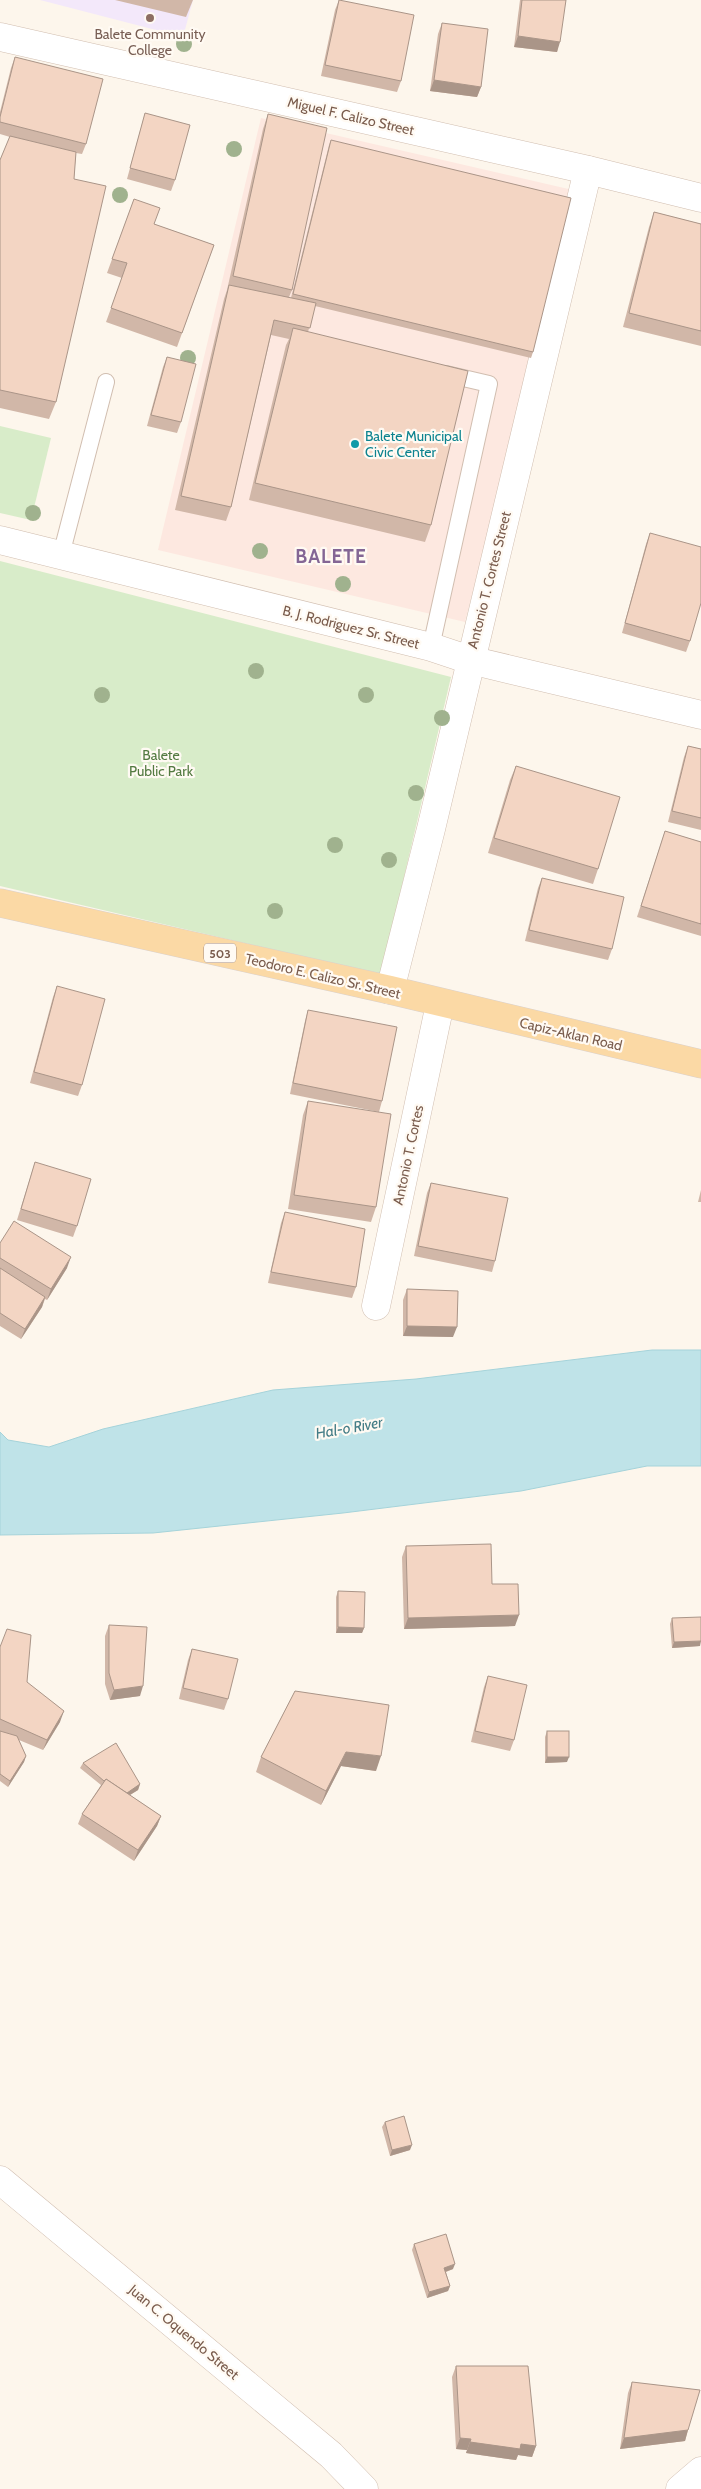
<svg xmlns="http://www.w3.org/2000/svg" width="701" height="2489" font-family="Cabin,sans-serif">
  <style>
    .commercial { fill: #fde8e0 }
    .education { fill: #f3e8fa }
    .green { fill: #d8ecc9 }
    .water { fill: #bfe3e8; stroke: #a5d3da }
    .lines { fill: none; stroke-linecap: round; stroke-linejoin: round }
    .service-casing { stroke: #d1beb0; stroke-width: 18 }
    .minor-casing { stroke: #d1beb0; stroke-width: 29 }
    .primary-casing { stroke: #dad1cd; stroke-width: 29 }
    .service { stroke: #fff; stroke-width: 16 }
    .minor { stroke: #fff; stroke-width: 28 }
    .primary { stroke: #fbd9a5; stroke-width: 28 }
    .tree { fill: #a0b28e }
    .wall { fill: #d1b7a8 }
    .shaded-wall { fill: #aa9588 }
    .building { fill: #f3d5c3; stroke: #aa9588 }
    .education-dot { fill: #8d6e63; stroke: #fffaf3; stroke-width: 2 }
    .culture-dot { fill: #0f9aa8; stroke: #fffaf3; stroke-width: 2 }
    .labels { text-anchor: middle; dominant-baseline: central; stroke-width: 4.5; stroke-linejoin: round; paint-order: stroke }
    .shield { fill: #fffaf3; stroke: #a28b7f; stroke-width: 1 }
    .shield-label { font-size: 12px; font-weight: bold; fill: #7a5c4d }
    .education-label { font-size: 14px; fill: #785e54; stroke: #fffaf3 }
    .street-label { font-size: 14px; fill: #7a5c4d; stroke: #fffaf3 }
    .culture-label { font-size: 14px; fill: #0d838f; stroke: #fffaf3; text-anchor: start }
    .park-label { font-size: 14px; fill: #537a41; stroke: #fffaf3 }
    .water-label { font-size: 15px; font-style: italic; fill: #437c86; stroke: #fffaf3 }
    .district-label { font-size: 19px; font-weight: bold; letter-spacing: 1px; fill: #846695; stroke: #fffaf3 }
  </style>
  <rect width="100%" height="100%" fill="#fdf6ec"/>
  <polygon class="commercial" points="261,118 577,191 465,622 158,550"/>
  <polygon class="education" points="40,0 193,0 183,37"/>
  <g class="green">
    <polygon points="0,426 51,438 31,520 0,513"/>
    <polygon points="0,561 451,677 381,975 0,886"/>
  </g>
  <polygon class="water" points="652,1350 701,1350 701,1466 647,1466 521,1491 343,1513 153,1533 0,1535 0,1432 8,1440 49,1447 103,1429 273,1390 416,1379"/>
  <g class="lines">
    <defs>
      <g id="service">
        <polyline points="61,555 106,382"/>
        <polyline points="431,647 489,384 446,374"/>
      </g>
      <g id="minor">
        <polyline points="0,37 588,170 701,198"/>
        <polyline points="0,540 431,647 470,660 701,715"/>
        <polyline points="390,990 431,829 588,170"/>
        <polyline points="376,1306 440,1004"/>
        <polyline points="0,2180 331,2455 364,2489"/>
        <polyline points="680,2489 701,2471"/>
      </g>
      <polyline id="primary" points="0,903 390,990 701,1064"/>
    </defs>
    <use href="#service" class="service-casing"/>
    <use href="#minor" class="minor-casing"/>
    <use href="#primary" class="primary-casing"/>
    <use href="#service" class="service"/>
    <use href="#minor" class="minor"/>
    <use href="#primary" class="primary"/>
  </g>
  <g class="tree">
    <circle cx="184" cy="44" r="8"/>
    <circle cx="234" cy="149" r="8"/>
    <circle cx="120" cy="195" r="8"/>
    <circle cx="188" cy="358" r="8"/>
    <circle cx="33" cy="513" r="8"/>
    <circle cx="260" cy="551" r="8"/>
    <circle cx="343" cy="584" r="8"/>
    <circle cx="256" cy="671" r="8"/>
    <circle cx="102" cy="695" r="8"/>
    <circle cx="366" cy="695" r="8"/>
    <circle cx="442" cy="718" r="8"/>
    <circle cx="416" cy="793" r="8"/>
    <circle cx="335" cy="845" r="8"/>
    <circle cx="389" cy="860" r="8"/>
    <circle cx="275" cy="911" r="8"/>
  </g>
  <g class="wall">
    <polygon points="115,0 193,0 186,17"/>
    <polygon points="339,0 401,81 397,92 321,76 335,10"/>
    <polygon points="520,0 566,0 557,52 514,47"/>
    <polygon points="442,23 481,87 477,97 430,91 438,34"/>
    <polygon points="15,57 86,144 82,154 76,153 56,402 49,419 0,408 0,160 10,137 0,134 0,112 11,68"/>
    <polygon points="145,113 175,180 171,191 127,179"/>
    <polygon points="268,114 292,290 289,297 291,298 329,145 331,140 533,352 531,358 315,306 308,332 431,525 425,542 249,500 286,345 289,339 271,335 231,507 226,521 175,510 224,299 227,290 263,129"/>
    <polygon points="134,199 154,224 214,245 177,347 106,322 122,278 107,273"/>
    <polygon points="654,212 701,224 701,346 623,327 649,227"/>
    <polygon points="167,357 181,422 177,433 147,426 163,367"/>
    <polygon points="650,533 690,641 686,652 622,633 646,544"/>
    <polygon points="688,746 701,749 701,830 668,822 684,757"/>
    <polygon points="516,766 598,869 593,884 488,853 510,780"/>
    <polygon points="665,831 701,842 701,936 637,917"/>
    <polygon points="542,878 612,949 608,960 525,941 538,888"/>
    <polygon points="57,986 82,1085 78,1096 30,1083 53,997"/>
    <polygon points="308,1010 382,1101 379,1112 290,1094 305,1021"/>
    <polygon points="308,1101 376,1207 371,1222 288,1209 303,1115"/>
    <polygon points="35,1162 77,1226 73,1237 17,1220"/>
    <polygon points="431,1183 495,1261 492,1272 414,1256 427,1193"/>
    <polygon points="701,1190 701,1202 698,1202"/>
    <polygon points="285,1212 356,1287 352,1298 268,1283 281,1223"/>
    <polygon points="0,1243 67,1268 47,1300 45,1299 42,1307 21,1339 0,1326"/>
    <polygon points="407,1289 453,1337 403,1336 403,1300"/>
    <polygon points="406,1546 492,1584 515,1626 404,1629 402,1557"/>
    <polygon points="338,1591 364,1628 362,1633 336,1633 336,1597"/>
    <polygon points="672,1618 700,1646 672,1648 670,1624"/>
    <polygon points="109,1625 140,1696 110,1700 105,1684 105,1636"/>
    <polygon points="0,1647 27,1682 60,1722 43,1750 19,1740 26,1756 24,1762 8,1787 0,1781"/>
    <polygon points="192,1649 228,1699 224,1710 179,1699 188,1660"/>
    <polygon points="488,1676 514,1740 510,1751 471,1742 484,1687"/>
    <polygon points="295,1691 376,1771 341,1766 321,1805 256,1772 261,1757"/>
    <polygon points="547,1731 567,1762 545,1763 545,1737"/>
    <polygon points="83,1763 140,1784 138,1790 130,1795 161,1816 157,1826 134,1861 78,1824 82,1814 101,1785 80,1768"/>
    <polygon points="385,2122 410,2150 390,2156 382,2127"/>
    <polygon points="414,2244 453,2269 446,2272 450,2286 448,2291 427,2298 412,2250"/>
    <polygon points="456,2366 536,2446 532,2457 518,2455 516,2460 466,2453 467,2450 456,2449 452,2377"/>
    <polygon points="632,2382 688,2430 685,2441 620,2449 628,2393"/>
  </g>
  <g class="shaded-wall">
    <polygon points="518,36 560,42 557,52 514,47"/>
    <polygon points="434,80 481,87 477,97 430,91"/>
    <polygon points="71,1257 67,1268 47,1300 51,1289"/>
    <polygon points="45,1297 42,1307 21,1339 25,1329"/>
    <polygon points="407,1326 457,1327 453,1337 403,1336"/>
    <polygon points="519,1615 515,1626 404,1629 408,1618"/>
    <polygon points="338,1627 364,1628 362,1633 336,1633"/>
    <polygon points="701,1641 700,1646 672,1648 674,1642"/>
    <polygon points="143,1686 140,1696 110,1700 114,1690"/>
    <polygon points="64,1711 60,1722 43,1750 47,1740"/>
    <polygon points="346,1752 381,1756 376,1771 341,1766 321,1805 326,1791"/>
    <polygon points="26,1756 24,1762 8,1787 10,1781"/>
    <polygon points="547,1757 569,1757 567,1762 545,1763"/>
    <polygon points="140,1784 138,1790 120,1801 122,1795"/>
    <polygon points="161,1816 157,1826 134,1861 138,1850"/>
    <polygon points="412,2145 410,2150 390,2156 392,2150"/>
    <polygon points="455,2264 453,2269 442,2273 444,2268"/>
    <polygon points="450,2286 448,2291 427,2298 429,2292"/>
    <polygon points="688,2430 685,2441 620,2449 624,2438"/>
    <polygon points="460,2438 471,2439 467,2450 456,2449"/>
    <polygon points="470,2442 521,2444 536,2446 532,2457 518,2455 516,2460 466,2453"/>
  </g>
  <g class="building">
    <polygon points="339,0 414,15 401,81 325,65"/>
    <polygon points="522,0 566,0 560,42 518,36"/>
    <polygon points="442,23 488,29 481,87 434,80"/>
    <polygon points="15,57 103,79 86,144 0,122 0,117"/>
    <polygon points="145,113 190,125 175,180 130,168"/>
    <polygon points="268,114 327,128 292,290 233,276"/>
    <polygon points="10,136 76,152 74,179 106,186 56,402 0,390 0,160"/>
    <polygon points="331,140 571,198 533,352 293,294"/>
    <polygon points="134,199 160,208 154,224 214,245 182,333 111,308 127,263 112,259"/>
    <polygon points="654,212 701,224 701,331 629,313"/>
    <polygon points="229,285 316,303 310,328 274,320 231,507 181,496"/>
    <polygon points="293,328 468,371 431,525 255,483"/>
    <polygon points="167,357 196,364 181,422 151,415"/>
    <polygon points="650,533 701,547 701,603 690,641 625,623"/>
    <polygon points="688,746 701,749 701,818 672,811"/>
    <polygon points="516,766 620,797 598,869 494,838"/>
    <polygon points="665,831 701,842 701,924 641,906"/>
    <polygon points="542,878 624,897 612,949 529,930"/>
    <polygon points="57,986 105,999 82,1085 34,1072"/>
    <polygon points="308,1010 397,1027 382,1101 293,1083"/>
    <polygon points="308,1101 391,1114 376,1207 294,1195"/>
    <polygon points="35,1162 91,1179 77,1226 21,1209"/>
    <polygon points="431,1183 508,1198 495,1261 418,1246"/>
    <polygon points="285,1212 365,1229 356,1287 271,1272"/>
    <polygon points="14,1221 71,1257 51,1289 0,1258 0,1243"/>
    <polygon points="0,1268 45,1297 25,1329 0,1313"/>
    <polygon points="407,1289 458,1291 457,1327 407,1326"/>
    <polygon points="491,1544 492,1584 518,1584 519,1615 408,1618 406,1546"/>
    <polygon points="338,1591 365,1592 364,1628 338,1627"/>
    <polygon points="701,1617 701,1641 674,1642 672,1618"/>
    <polygon points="109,1625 147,1627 143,1686 114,1690 109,1673"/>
    <polygon points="7,1629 31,1635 27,1682 64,1711 47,1740 0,1719 0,1647"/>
    <polygon points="192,1649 238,1659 228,1699 183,1688"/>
    <polygon points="488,1676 527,1685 514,1740 475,1731"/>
    <polygon points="295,1691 389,1705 381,1756 346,1752 326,1791 261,1757"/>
    <polygon points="0,1731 17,1736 26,1756 10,1781 0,1774"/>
    <rect x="547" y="1731" width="22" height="26"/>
    <polygon points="116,1743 140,1784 127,1793 106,1779 104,1781 83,1763"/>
    <polygon points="106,1779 161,1816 138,1850 82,1814"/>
    <polygon points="404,2116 412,2145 392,2150 385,2122"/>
    <polygon points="446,2234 455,2264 444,2268 450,2286 429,2292 414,2244"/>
    <polygon points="456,2366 528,2366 536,2446 521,2444 520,2449 470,2442 471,2439 460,2438"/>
    <polygon points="632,2382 700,2390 688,2430 624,2438"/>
  </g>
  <circle class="education-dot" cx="150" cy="18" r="5"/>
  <circle class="culture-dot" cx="355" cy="444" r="5"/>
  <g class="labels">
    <rect class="shield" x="204" y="943.5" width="32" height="19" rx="4"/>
    <g class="shield-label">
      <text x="220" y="953">503</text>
    </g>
    <g class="education-label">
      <text x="150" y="34">Balete Community<tspan x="150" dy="16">College</tspan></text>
    </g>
    <g class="street-label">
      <text transform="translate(351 116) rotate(13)">Miguel F. Calizo Street</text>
      <text transform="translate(489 580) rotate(-76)">Antonio T. Cortes Street</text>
      <text transform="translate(351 627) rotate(14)">B. J. Rodriguez Sr. Street</text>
      <text transform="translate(323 976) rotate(13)">Teodoro E. Calizo Sr. Street</text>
      <text transform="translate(571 1034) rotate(13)">Capiz-Aklan Road</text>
      <text transform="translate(408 1155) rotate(-78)">Antonio T. Cortes</text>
      <text transform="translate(184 2332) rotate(40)">Juan C. Oquendo Street</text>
    </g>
    <g class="culture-label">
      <text x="365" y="436">Balete Municipal<tspan x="365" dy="16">Civic Center</tspan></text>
    </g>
    <g class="park-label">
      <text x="161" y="755">Balete<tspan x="161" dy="16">Public Park</tspan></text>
    </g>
    <g class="water-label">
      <text transform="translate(349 1428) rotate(-10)">Hal-o River</text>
    </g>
    <g class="district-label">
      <text x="331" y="556">BALETE</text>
    </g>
  </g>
</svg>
